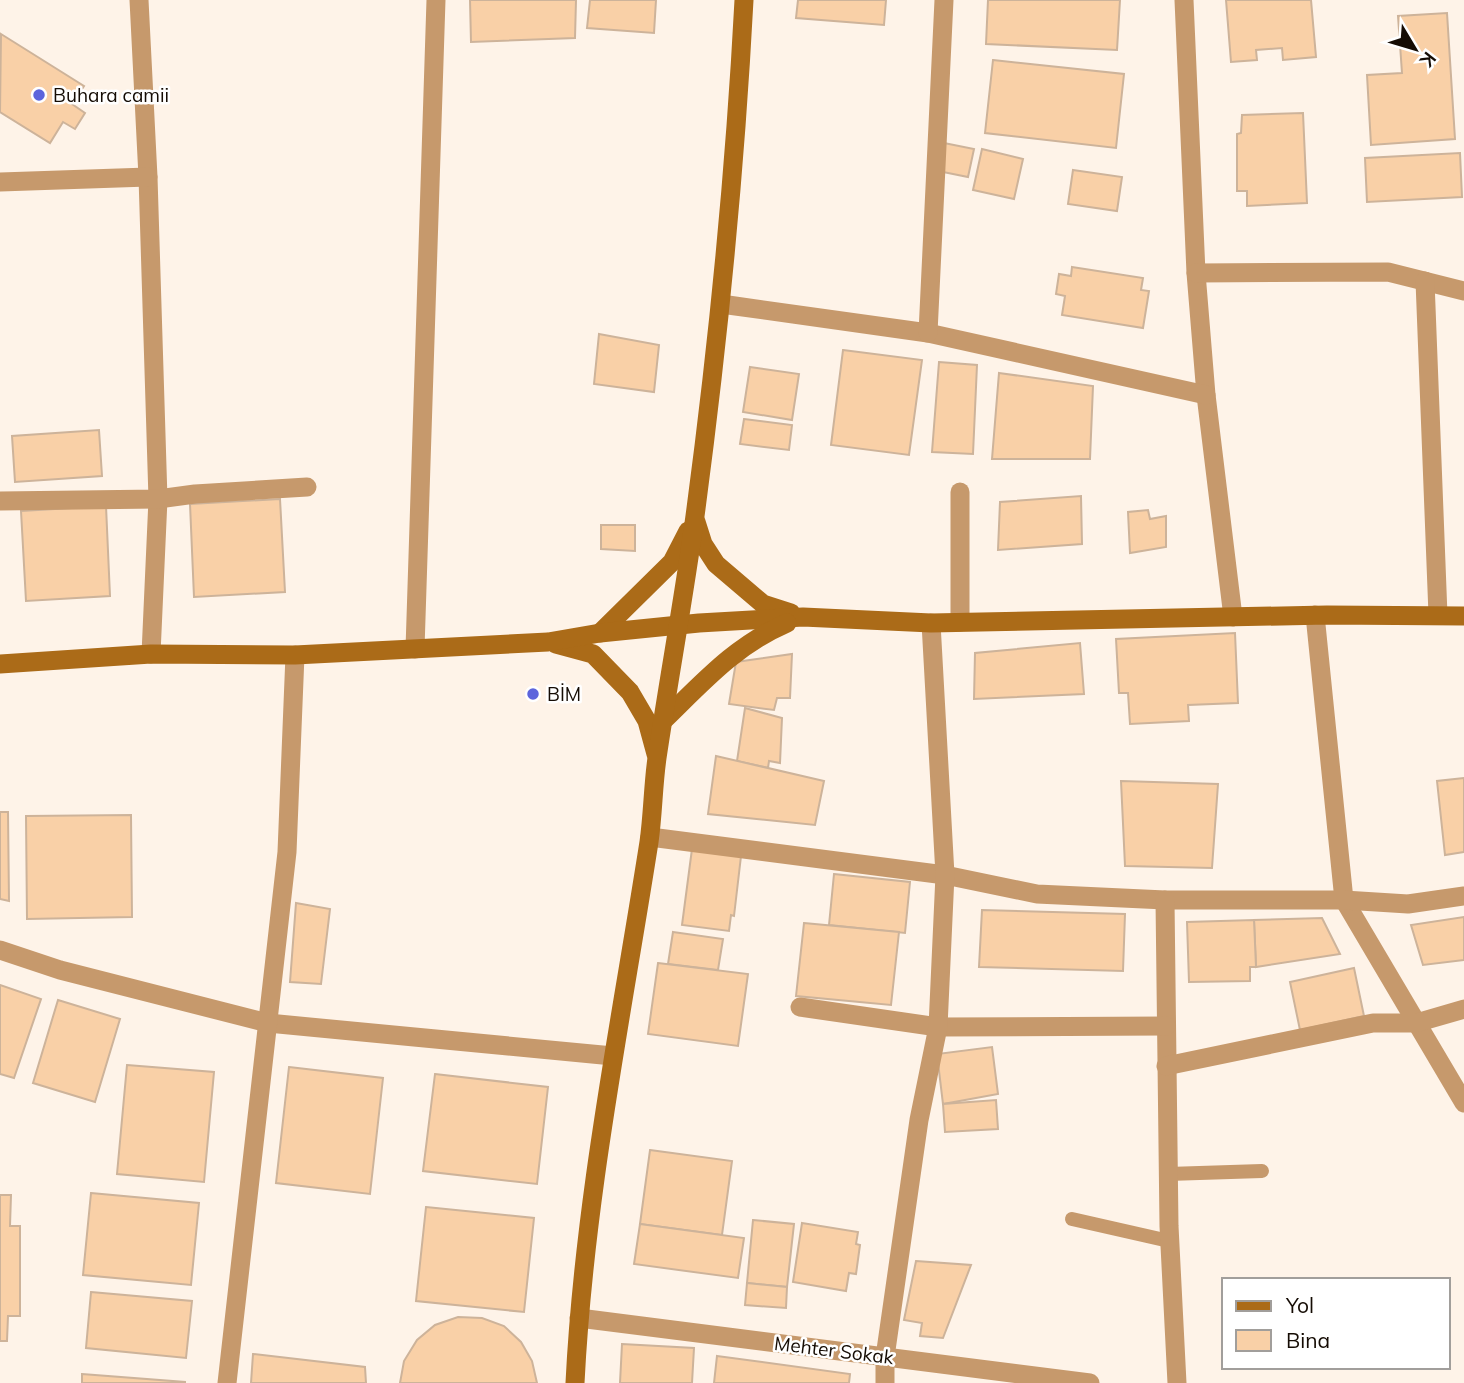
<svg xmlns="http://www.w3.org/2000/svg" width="1464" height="1383" font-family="Mulish,sans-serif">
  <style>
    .building { fill: #f9d0a7; stroke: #cdb39a; stroke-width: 2 }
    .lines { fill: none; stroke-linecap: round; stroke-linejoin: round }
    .service { stroke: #c6996c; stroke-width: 14 }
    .minor { stroke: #c6996c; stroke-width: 19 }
    .tertiary { stroke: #c6996c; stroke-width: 19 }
    .secondary { stroke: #ab6b18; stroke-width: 19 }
    .poi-dot { fill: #5c64dc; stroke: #fff; stroke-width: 2.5 }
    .labels { text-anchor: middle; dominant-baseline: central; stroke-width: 5; stroke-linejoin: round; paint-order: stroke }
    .poi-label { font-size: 19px; fill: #150c04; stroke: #fff; text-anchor: start }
    .street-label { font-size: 19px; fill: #150c04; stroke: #fff }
  </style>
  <rect width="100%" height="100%" fill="#fef3e8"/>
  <g class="building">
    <polygon points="470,0 576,0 575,38 471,42"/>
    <polygon points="590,0 656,0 654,33 587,28"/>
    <polygon points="798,0 886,0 884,25 796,18"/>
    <polygon points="988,0 1120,0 1117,50 986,44"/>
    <polygon points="1226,0 1311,0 1316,57 1283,60 1282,48 1256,50 1257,60 1231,62"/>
    <polygon points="1447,13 1455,139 1371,145 1367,75 1402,73 1398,16"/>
    <polygon points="1,34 84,86 72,104 85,113 75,129 63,122 50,143 0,112"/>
    <polygon points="993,60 1124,74 1116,148 985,133"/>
    <polygon points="1303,113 1307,203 1247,206 1247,191 1237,191 1237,134 1241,133 1242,115"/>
    <polygon points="944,143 974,149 968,177 938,171"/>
    <polygon points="982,149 1023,159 1014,199 973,190"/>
    <polygon points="1460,153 1462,197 1367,202 1365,158"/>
    <polygon points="1073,170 1122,177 1117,211 1068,204"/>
    <polygon points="1072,267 1143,278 1141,290 1149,291 1143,328 1062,315 1065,296 1056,294 1059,274 1071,276"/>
    <polygon points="599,334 659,345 654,392 594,384"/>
    <polygon points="843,350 922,360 909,455 831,445"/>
    <polygon points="939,362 977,365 973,454 932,452"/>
    <polygon points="750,367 799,374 792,420 743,412"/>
    <polygon points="999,373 1093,386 1090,459 992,459"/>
    <polygon points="744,419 792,425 789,450 740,444"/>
    <polygon points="99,430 102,476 15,482 12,436"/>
    <polygon points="1081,496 1082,544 998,550 1000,502"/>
    <polygon points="280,499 285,592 194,597 190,504"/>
    <polygon points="106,506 110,596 26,601 21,511"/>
    <polygon points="1148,510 1150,519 1166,516 1166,547 1130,553 1128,512"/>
    <polygon points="601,525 635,525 635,551 601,549"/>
    <polygon points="1235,633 1238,703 1188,705 1189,721 1130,724 1128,693 1119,693 1116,639"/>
    <polygon points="1080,643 1084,694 974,699 975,653"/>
    <polygon points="792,654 790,698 777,698 774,710 729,704 736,662"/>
    <polygon points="745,708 782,718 780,763 769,761 768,768 737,761"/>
    <polygon points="716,756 824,781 815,825 708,814"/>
    <polygon points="1464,778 1464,852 1445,855 1437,781"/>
    <polygon points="1121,781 1218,784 1212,868 1125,866"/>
    <polygon points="0,812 8,812 9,901 0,899"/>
    <polygon points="131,815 132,917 27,919 26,816"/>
    <polygon points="692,849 741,856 734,916 731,915 729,931 682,925"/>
    <polygon points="834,874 910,882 905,933 829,925"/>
    <polygon points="296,903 330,909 321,984 290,982"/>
    <polygon points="982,910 1125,914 1123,971 979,967"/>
    <polygon points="1464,917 1464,960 1423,965 1411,925"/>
    <polygon points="1322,918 1340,954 1256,967 1254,920"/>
    <polygon points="1254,920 1256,967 1250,967 1250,981 1189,982 1187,922"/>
    <polygon points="804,923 899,932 891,1005 796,996"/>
    <polygon points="673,932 723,939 718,970 668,964"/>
    <polygon points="658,963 748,974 738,1046 648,1034"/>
    <polygon points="1354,968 1364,1016 1300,1030 1290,982"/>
    <polygon points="0,985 41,999 14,1078 0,1074"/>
    <polygon points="58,1000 120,1019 95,1102 33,1083"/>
    <polygon points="992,1047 998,1094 943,1104 937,1054"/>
    <polygon points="127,1065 214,1072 204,1182 117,1174"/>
    <polygon points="289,1067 383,1078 370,1194 276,1183"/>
    <polygon points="435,1074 548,1087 537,1184 423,1171"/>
    <polygon points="996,1100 998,1129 945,1132 943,1104"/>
    <polygon points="650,1150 732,1161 722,1235 640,1224"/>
    <polygon points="91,1193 199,1203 191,1285 83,1275"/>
    <polygon points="0,1195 11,1195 10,1226 20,1226 20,1316 8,1316 7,1341 0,1341"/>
    <polygon points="426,1207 534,1218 524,1312 416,1301"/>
    <polygon points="753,1220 794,1224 787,1287 747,1283"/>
    <polygon points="802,1223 858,1232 856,1244 860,1245 856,1274 849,1273 846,1291 793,1282"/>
    <polygon points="640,1224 744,1238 738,1278 634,1264"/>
    <polygon points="916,1261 971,1265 943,1338 920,1336 922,1323 904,1320"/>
    <polygon points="747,1283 787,1287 786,1308 745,1305"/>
    <polygon points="91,1292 192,1301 186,1358 86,1348"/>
    <polygon points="458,1317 482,1318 504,1326 521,1342 532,1361 537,1383 400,1383 404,1361 417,1340 435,1325"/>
    <polygon points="622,1344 694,1348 692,1383 620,1383"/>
    <polygon points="253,1354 365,1367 366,1383 251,1383"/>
    <polygon points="717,1356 850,1374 849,1383 714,1383"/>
    <polygon points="82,1374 185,1382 185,1383 82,1383"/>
  </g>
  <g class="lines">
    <g class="service">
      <polyline points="1168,1174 1262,1171"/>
      <polyline points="1072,1219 1169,1241"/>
    </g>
    <g class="minor">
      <polyline points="139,0 148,177 158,499 151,654"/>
      <polyline points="1184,0 1196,273 1206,395 1233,617"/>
      <polyline points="0,182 148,177"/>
      <polyline points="1196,273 1388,272 1464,291"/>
      <polyline points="1425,281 1438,615"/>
      <polyline points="721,304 928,333 1206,395"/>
      <polyline points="928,333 944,0"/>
      <polyline points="960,492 960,622"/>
      <polyline points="0,501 158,499 195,494 307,487"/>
      <polyline points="1315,615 1344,900 1464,1103"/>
      <polyline points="415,649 436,0"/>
      <polyline points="650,837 945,875 1037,894 1165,900 1344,900 1408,904 1464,896"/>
      <polyline points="1165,900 1169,1226 1177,1383"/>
      <polyline points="0,950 60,970 268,1023 613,1056"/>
      <polyline points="800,1007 938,1027 1166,1026"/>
      <polyline points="1166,1066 1373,1023 1416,1023 1464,1009"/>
      <polyline points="579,1318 1090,1383"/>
      <polyline points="227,1383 287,852 295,655"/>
    </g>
    <polyline class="tertiary" points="885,1383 885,1357 919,1120 938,1027 945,875 931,623"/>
    <g class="secondary">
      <polyline points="696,522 703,544 716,564 763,604 791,613"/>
      <polyline points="600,633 672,562 688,531"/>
      <polyline points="556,644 593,654 630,692 647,721 656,754"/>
      <polyline points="0,664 151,654 295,655 548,642 600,633 699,623 803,617 931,623 1327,615 1464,616"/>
      <path d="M665,719C704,681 736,645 787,623"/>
      <path d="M575,1383C584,1201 621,1021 649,842C653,814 653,786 657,758C669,677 684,597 695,516C718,344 735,173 744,0"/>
    </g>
  </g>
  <g class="poi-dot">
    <circle cx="39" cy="95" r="7"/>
    <circle cx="533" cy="694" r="7"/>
  </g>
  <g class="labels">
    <g class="poi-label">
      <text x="53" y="95">Buhara camii</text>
      <text x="547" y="694">BİM</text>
    </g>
    <g class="street-label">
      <text transform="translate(834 1350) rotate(7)">Mehter Sokak</text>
    </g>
  </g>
  <rect x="1222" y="1278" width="228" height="91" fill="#ffffff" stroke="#a19e9b" stroke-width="2"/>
  <rect x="1236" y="1301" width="35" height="10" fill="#ab6b18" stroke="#a19e9b" stroke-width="2"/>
  <text x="1286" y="1313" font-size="21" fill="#150c04">Yol</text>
  <rect x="1236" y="1330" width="35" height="21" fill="#f9d0a7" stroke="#a19e9b" stroke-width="2"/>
  <text x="1286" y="1348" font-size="21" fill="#150c04">Bina</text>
  <g transform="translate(1415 49) rotate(128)" stroke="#ffffff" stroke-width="5" paint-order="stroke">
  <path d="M0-5L12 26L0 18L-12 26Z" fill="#150c04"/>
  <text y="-10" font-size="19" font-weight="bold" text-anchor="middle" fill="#150c04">K</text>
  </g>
</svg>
